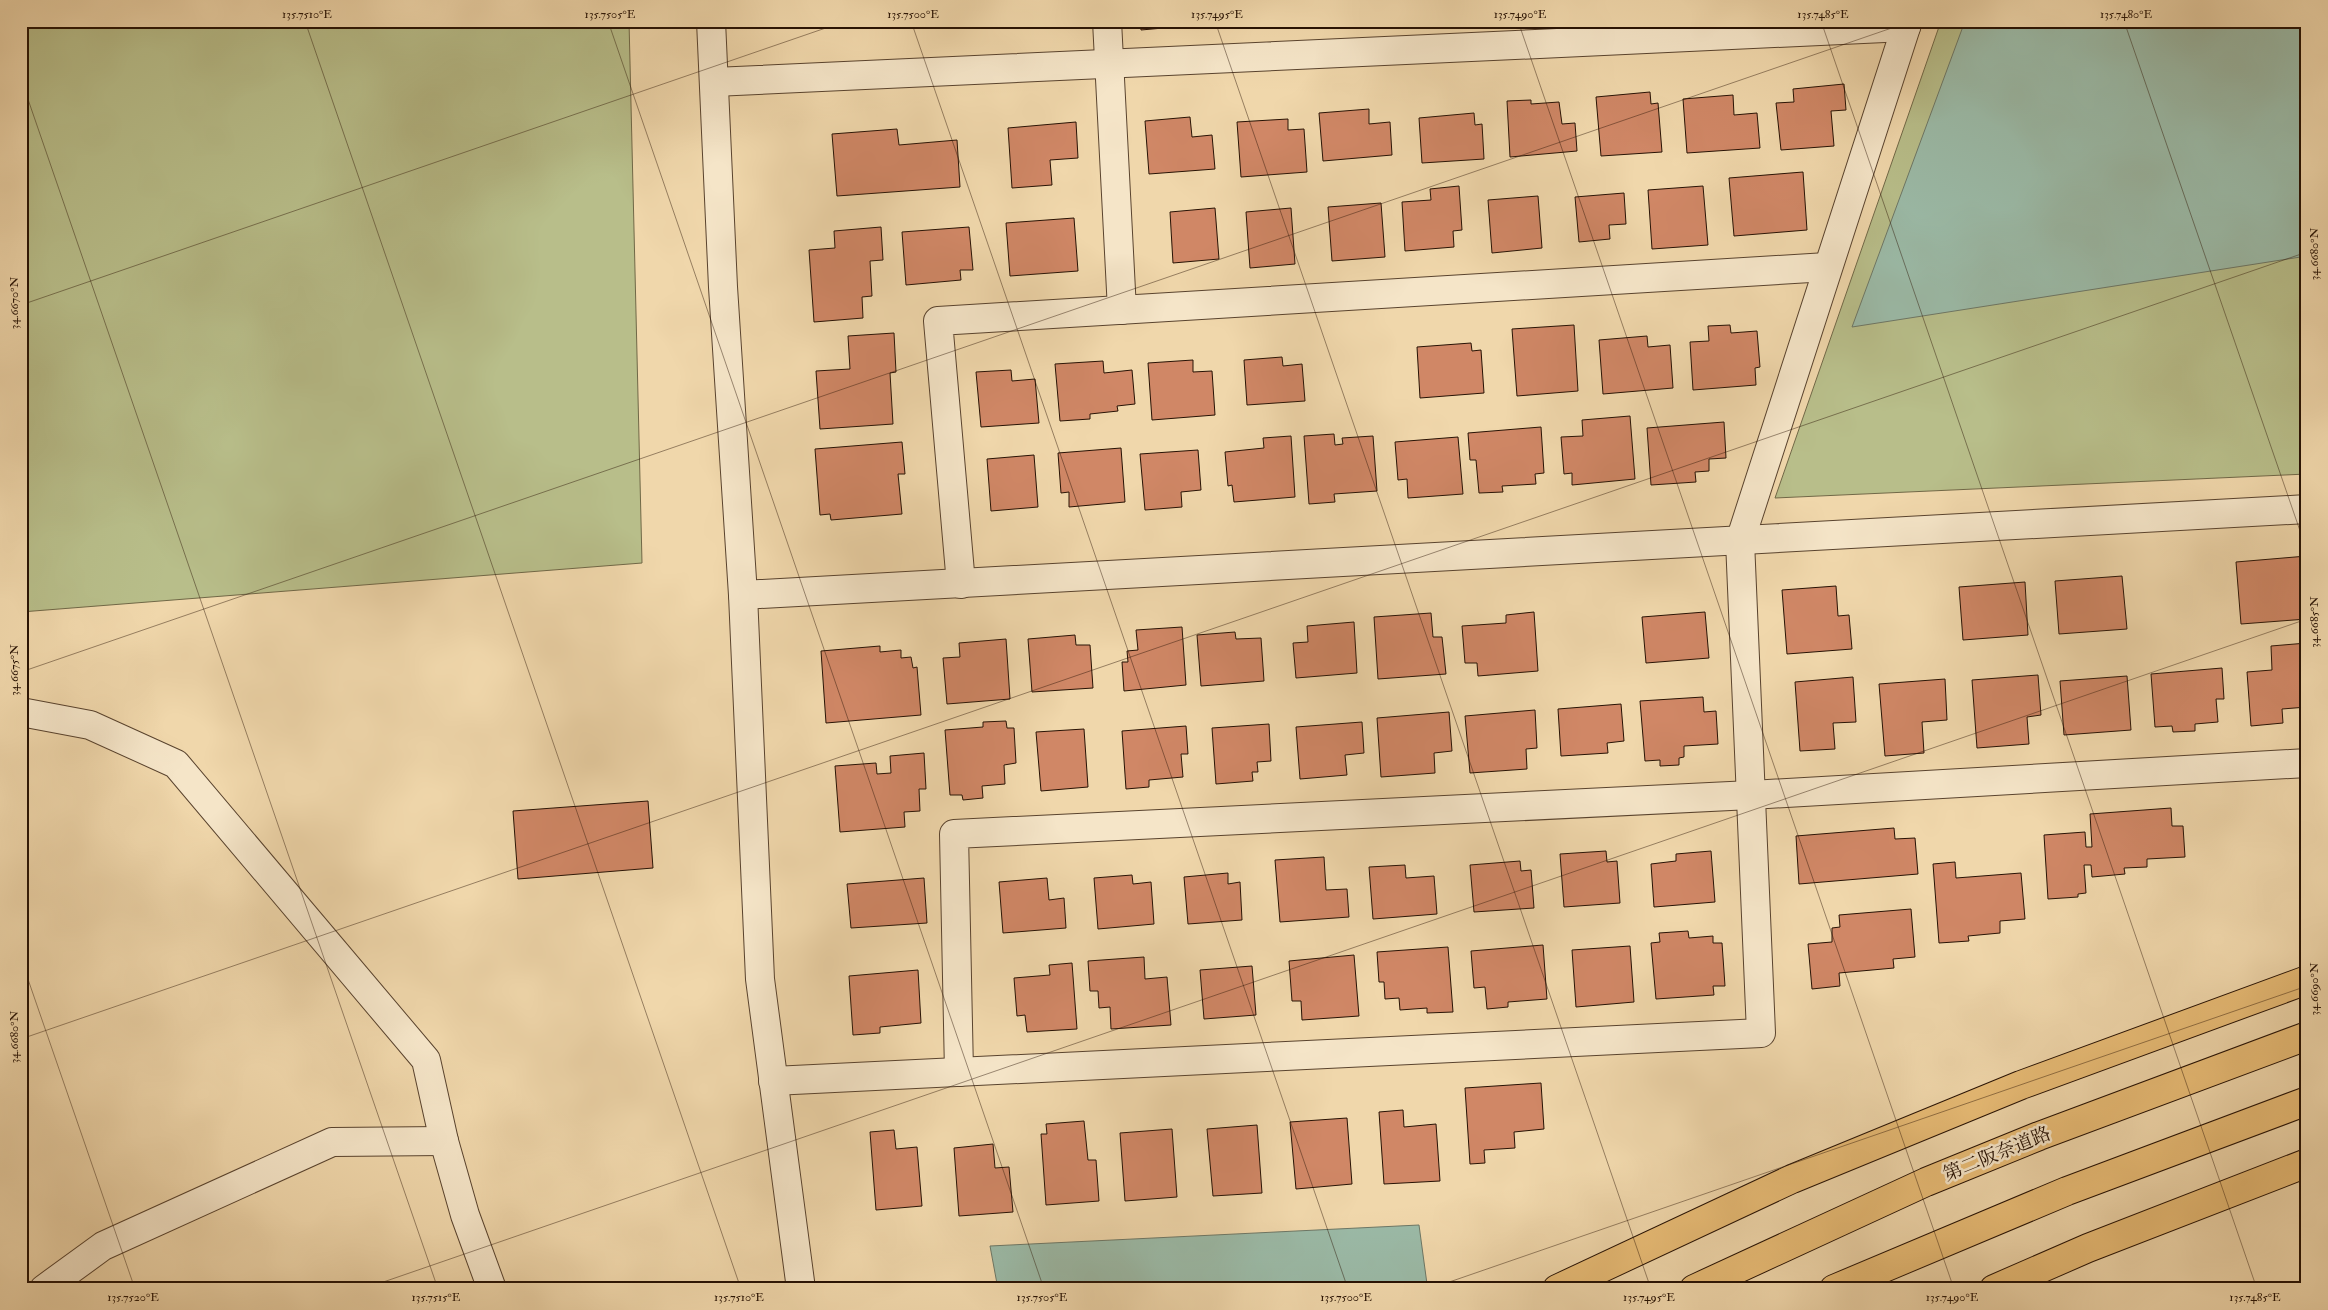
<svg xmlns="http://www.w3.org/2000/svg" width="2328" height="1310" font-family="'IM FELL Double Pica','Noto Serif JP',serif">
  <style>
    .green { fill: #b8be8a; stroke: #706847 }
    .water { fill: #9bbaa7; stroke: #6d7766 }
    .building { fill: #d08766; stroke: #271204 }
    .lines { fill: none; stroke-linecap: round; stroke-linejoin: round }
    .minor-casing { stroke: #59432e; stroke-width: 30 }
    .tertiary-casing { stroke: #59432e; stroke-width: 30 }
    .motorway-casing { stroke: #271204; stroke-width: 30 }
    .minor { stroke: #f5e5c8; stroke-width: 28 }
    .tertiary { stroke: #f5e5c8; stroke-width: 28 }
    .motorway { stroke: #e8bc76; stroke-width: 28 }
    .ticks { fill: none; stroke: #271204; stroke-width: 1; stroke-opacity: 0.45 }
    .labels { text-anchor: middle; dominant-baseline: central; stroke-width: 5; stroke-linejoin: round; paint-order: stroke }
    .street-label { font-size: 19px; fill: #271204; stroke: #f5e5c8 }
    .neatline { fill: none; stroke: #271204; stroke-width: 2 }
    .ticks-label { font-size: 12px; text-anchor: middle; fill: #271204 }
  </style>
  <rect width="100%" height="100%" fill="#f0d7ab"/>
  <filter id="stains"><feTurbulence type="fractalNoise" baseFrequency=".004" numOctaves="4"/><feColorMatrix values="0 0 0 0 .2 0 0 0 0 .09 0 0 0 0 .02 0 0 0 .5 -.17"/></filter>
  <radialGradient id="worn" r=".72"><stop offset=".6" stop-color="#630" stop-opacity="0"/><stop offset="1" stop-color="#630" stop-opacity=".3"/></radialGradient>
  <g class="green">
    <polygon points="21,21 629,21 642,563 21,612"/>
    <polygon points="1941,21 2307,21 2307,474 1775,498"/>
  </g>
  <g class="water">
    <polygon points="1965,21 2307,21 2307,256 1852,327"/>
    <polygon points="1419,1225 1427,1284 1417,1289 998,1289 990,1246"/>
  </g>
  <g class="building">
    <polygon points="1140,21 1197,21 1197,25 1141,30"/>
    <polygon points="1230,21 1253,21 1254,26 1230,28"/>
    <polygon points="1317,21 1377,21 1378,22 1317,27"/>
    <polygon points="1844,84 1846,110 1831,111 1834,146 1781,150 1776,103 1794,102 1793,89"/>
    <polygon points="1650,92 1651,104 1658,103 1662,152 1601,156 1596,97"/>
    <polygon points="1733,95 1734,115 1757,113 1760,148 1687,153 1683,99"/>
    <polygon points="1531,100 1531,104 1559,102 1562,124 1575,123 1577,151 1510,157 1507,101"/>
    <polygon points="1369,109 1369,124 1390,122 1392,155 1323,161 1319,113"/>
    <polygon points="1474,113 1475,125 1482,124 1484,159 1422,163 1419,118"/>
    <polygon points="1190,117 1192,137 1212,135 1215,169 1149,174 1145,121"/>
    <polygon points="1288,119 1288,130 1304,129 1307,172 1241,177 1237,122"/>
    <polygon points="1076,122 1078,158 1050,160 1052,185 1012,188 1008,128"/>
    <polygon points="897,129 899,145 957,140 960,187 837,196 832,134"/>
    <polygon points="1803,172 1807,230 1734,236 1729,178"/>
    <polygon points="1459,186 1462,230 1453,231 1454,247 1405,251 1402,202 1431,200 1430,189"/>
    <polygon points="1703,186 1708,245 1652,249 1648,190"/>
    <polygon points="1624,193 1626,224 1609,225 1610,239 1579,242 1575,197"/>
    <polygon points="1538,196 1542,248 1492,253 1488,200"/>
    <polygon points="1381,203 1385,257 1332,261 1328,207"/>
    <polygon points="1215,208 1219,259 1173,263 1170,212"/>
    <polygon points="1291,208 1295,264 1250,268 1246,212"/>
    <polygon points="1074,218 1078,271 1010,276 1006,223"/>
    <polygon points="881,227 883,260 870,261 872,296 862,297 863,318 814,322 809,250 835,248 834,231"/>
    <polygon points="969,227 973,270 960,270 961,280 906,285 902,232"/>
    <polygon points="1574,325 1578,391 1517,396 1512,329"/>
    <polygon points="1730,325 1731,333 1757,331 1760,367 1755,368 1756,385 1693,390 1690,342 1709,341 1708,326"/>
    <polygon points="894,333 896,372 890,373 893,424 820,429 816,371 850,369 848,336"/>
    <polygon points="1647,336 1648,347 1670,345 1673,388 1603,394 1599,340"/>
    <polygon points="1471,343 1472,351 1481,350 1484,393 1420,398 1417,347"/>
    <polygon points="1282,357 1283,366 1302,364 1305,401 1247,405 1244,360"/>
    <polygon points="1193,360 1193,372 1212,371 1215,415 1152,420 1148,363"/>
    <polygon points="1103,361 1104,373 1132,370 1135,404 1117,406 1118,411 1090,414 1090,419 1060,421 1055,364"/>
    <polygon points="1011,370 1012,381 1035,379 1039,423 981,427 976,372"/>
    <polygon points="1630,416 1635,479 1572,485 1572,473 1564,474 1561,437 1583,436 1582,420"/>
    <polygon points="1724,422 1726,458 1709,459 1709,471 1695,472 1696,482 1651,485 1647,428"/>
    <polygon points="1541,427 1544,473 1535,474 1536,484 1502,486 1503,492 1479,493 1476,460 1470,460 1468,433"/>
    <polygon points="1334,434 1335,445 1343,444 1342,438 1373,436 1377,491 1334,494 1335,502 1309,504 1304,436"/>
    <polygon points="1291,436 1295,497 1234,502 1232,485 1228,486 1225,452 1264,448 1263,438"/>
    <polygon points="1458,437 1463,494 1408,498 1407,479 1398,480 1395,442"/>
    <polygon points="902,442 905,474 898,474 902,514 831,520 830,514 820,515 815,449"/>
    <polygon points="1121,448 1125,502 1069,507 1069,492 1061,493 1058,453"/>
    <polygon points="1198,450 1201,490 1181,492 1182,507 1145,510 1140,454"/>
    <polygon points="1034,455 1038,507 991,511 987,459"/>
    <polygon points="2307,556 2307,619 2241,624 2236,562"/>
    <polygon points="2122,576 2127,629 2059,634 2055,581"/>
    <polygon points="2025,582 2028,635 1963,640 1959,587"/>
    <polygon points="1836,586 1838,616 1849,615 1852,649 1787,654 1782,590"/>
    <polygon points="1534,612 1538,671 1478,676 1477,663 1465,663 1462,626 1506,623 1506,615"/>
    <polygon points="1705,612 1709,658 1646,663 1642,617"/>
    <polygon points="1431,613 1433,637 1442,637 1446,674 1378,679 1374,617"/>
    <polygon points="1354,622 1357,673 1296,678 1293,643 1308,642 1307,626"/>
    <polygon points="1182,627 1186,685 1124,691 1122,662 1128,662 1127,651 1138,650 1136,630"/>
    <polygon points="1235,632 1236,639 1261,638 1264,681 1201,686 1197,635"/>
    <polygon points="1075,635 1076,645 1090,645 1093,688 1032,692 1028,639"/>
    <polygon points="1006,639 1010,699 947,704 943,658 960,657 959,643"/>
    <polygon points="2307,643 2307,707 2282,709 2283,723 2251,726 2247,672 2272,670 2271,646"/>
    <polygon points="880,646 880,652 901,650 901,658 911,657 913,668 917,667 921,715 826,723 821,651"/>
    <polygon points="2222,668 2224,699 2216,699 2218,722 2195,724 2195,731 2173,732 2172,726 2155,727 2151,674"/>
    <polygon points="2038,675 2041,715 2027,717 2029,744 1977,748 1972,680"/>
    <polygon points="2127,676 2131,730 2064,735 2060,681"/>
    <polygon points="1853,677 1856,722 1833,723 1835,749 1800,751 1795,682"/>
    <polygon points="1945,679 1947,720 1922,722 1924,753 1885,756 1879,684"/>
    <polygon points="1703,697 1704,712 1716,711 1718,744 1684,746 1684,757 1679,758 1679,765 1660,766 1660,760 1645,761 1640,701"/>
    <polygon points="1621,704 1624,741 1607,743 1608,753 1561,756 1558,709"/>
    <polygon points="1535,710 1537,748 1526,749 1527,769 1470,773 1465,716"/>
    <polygon points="1449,712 1452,751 1434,753 1435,773 1381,777 1377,718"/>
    <polygon points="1006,721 1007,728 1014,728 1016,763 1004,765 1005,784 982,786 983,798 963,800 962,795 950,795 945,730 983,727 983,722"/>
    <polygon points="1362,722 1364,753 1345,755 1347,775 1300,779 1296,727"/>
    <polygon points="1269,724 1271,761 1257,762 1258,772 1252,772 1253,781 1216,784 1212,728"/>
    <polygon points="1186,726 1188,754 1181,754 1183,777 1149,780 1149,787 1126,789 1122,731"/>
    <polygon points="1084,729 1088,787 1041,791 1036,732"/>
    <polygon points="924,753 926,789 919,789 920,811 904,812 905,827 840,832 835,766 876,763 877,774 891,773 890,756"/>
    <polygon points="648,801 653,868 518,879 513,811"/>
    <polygon points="2171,808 2172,826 2183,826 2185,857 2147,859 2147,867 2124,868 2125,874 2092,877 2091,865 2084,865 2086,893 2078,894 2078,897 2048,899 2044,835 2085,832 2086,847 2092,847 2090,814"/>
    <polygon points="1894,828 1895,839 1915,838 1918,874 1799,884 1796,836"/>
    <polygon points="1606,851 1607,862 1617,861 1620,903 1564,907 1560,854"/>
    <polygon points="1711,851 1715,902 1654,907 1651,864 1676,861 1676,854"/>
    <polygon points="1324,857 1326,890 1347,889 1349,917 1280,922 1275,860"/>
    <polygon points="1520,861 1521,871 1531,870 1534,908 1474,912 1470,865"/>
    <polygon points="1955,862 1956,878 2021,873 2025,919 2000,921 2000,933 1968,936 1969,941 1939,943 1933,864"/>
    <polygon points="1405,865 1406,878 1434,876 1437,914 1373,919 1369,867"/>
    <polygon points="1228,873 1228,884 1240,882 1242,920 1188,924 1184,877"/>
    <polygon points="1132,875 1133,884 1151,882 1154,924 1098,929 1094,878"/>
    <polygon points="924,878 927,923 851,928 847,884"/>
    <polygon points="1047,878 1049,900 1064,898 1066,928 1003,933 999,882"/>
    <polygon points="1911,909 1915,957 1893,959 1894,968 1839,973 1840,986 1812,989 1808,944 1832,942 1832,928 1840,927 1839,915"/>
    <polygon points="1688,931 1689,938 1713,936 1713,943 1722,943 1725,986 1713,986 1714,995 1656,999 1651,943 1660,942 1659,933"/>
    <polygon points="1543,945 1547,999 1508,1002 1508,1007 1487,1009 1485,987 1474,988 1471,951"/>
    <polygon points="1630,946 1634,1002 1576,1007 1572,950"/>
    <polygon points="1448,947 1453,1012 1427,1013 1427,1008 1400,1010 1399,998 1385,999 1384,982 1379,982 1377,952"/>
    <polygon points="1354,955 1359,1016 1302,1020 1301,1001 1292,1001 1289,961"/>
    <polygon points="1144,957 1145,979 1167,977 1171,1025 1111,1029 1110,1007 1099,1008 1098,991 1090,991 1088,961"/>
    <polygon points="1072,963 1077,1029 1027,1032 1025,1015 1017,1016 1014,978 1050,975 1049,965"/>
    <polygon points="1252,966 1256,1015 1204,1019 1200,970"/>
    <polygon points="918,970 921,1023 880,1027 880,1033 853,1035 849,976"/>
    <polygon points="1541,1083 1544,1129 1514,1132 1515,1148 1484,1150 1485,1163 1470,1164 1465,1088"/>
    <polygon points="1403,1110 1404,1127 1436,1124 1440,1181 1384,1184 1379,1112"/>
    <polygon points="1347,1118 1352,1184 1296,1189 1290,1122"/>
    <polygon points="1084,1121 1088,1160 1096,1160 1099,1201 1046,1205 1041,1134 1047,1134 1046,1124"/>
    <polygon points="1257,1125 1262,1193 1213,1196 1207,1129"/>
    <polygon points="1172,1129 1177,1197 1125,1201 1120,1133"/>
    <polygon points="894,1130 896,1149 917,1147 922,1206 876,1210 870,1132"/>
    <polygon points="993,1144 995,1168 1009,1167 1013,1212 959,1216 954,1148"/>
  </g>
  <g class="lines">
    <defs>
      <g id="minor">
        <polyline points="1107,21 1122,310"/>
        <polyline points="714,82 1906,27"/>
        <polyline points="961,584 938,321 1827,267"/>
        <polyline points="743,595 2307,509"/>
        <polyline points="21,712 90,725 176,764 426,1060 444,1141 465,1215 492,1289"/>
        <polyline points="959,1072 954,834 1751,795 2307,763"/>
        <polyline points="773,1081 1761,1033 1740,541 1908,21"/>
        <polyline points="44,1289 103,1246 332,1142 444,1141"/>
      </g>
      <polyline id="tertiary" points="711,21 723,287 743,595 760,979 801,1289"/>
      <g id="motorway">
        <polyline points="1557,1289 1792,1179 2021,1085 2307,980"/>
        <polyline points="1694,1289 1926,1182 2039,1136 2307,1036"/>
        <polyline points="1834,1289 2067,1191 2307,1101"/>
        <polyline points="1994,1289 2088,1248 2307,1163"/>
      </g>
    </defs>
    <use href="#minor" class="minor-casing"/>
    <use href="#tertiary" class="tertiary-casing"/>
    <use href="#motorway" class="motorway-casing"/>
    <use href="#minor" class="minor"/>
    <use href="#tertiary" class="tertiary"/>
    <use href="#motorway" class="motorway"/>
  </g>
  <path class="ticks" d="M305,21L741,1289M608,21L1044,1289M911,21L1348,1289M1215,21L1651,1289M1518,21L1954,1289M1821,21L2257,1289M2124,21L2307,551M21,79L438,1289M21,305L846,21M21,672L1912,21M21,959L135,1289M21,1039L2307,252M363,1289L2307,619M1429,1289L2307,986"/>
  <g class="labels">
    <g class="street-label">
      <text transform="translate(1997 1154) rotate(-22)">第二阪奈道路</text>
    </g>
  </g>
  <rect width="2328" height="1310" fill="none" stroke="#f0d7ab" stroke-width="55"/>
  <rect x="28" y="28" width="2272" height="1254" class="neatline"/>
  <g class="ticks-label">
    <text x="307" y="18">135.7510°E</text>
    <text x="610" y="18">135.7505°E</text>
    <text x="913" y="18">135.7500°E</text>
    <text x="1217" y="18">135.7495°E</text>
    <text x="1520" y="18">135.7490°E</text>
    <text x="1823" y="18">135.7485°E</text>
    <text x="2126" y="18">135.7480°E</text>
    <text transform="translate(2314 254) rotate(-90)" y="4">34.6680°N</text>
    <text transform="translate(14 303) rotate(-90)" y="4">34.6670°N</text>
    <text transform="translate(2314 622) rotate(-90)" y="4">34.6685°N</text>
    <text transform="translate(14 670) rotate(-90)" y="4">34.6675°N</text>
    <text transform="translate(2314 989) rotate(-90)" y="4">34.6690°N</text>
    <text transform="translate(14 1037) rotate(-90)" y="4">34.6680°N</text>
    <text x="133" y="1301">135.7520°E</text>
    <text x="436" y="1301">135.7515°E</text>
    <text x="739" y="1301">135.7510°E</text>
    <text x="1042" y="1301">135.7505°E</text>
    <text x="1346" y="1301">135.7500°E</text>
    <text x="1649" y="1301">135.7495°E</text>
    <text x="1952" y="1301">135.7490°E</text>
    <text x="2255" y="1301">135.7485°E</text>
  </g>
  <rect width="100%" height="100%" filter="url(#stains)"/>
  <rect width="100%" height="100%" fill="url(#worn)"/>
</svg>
